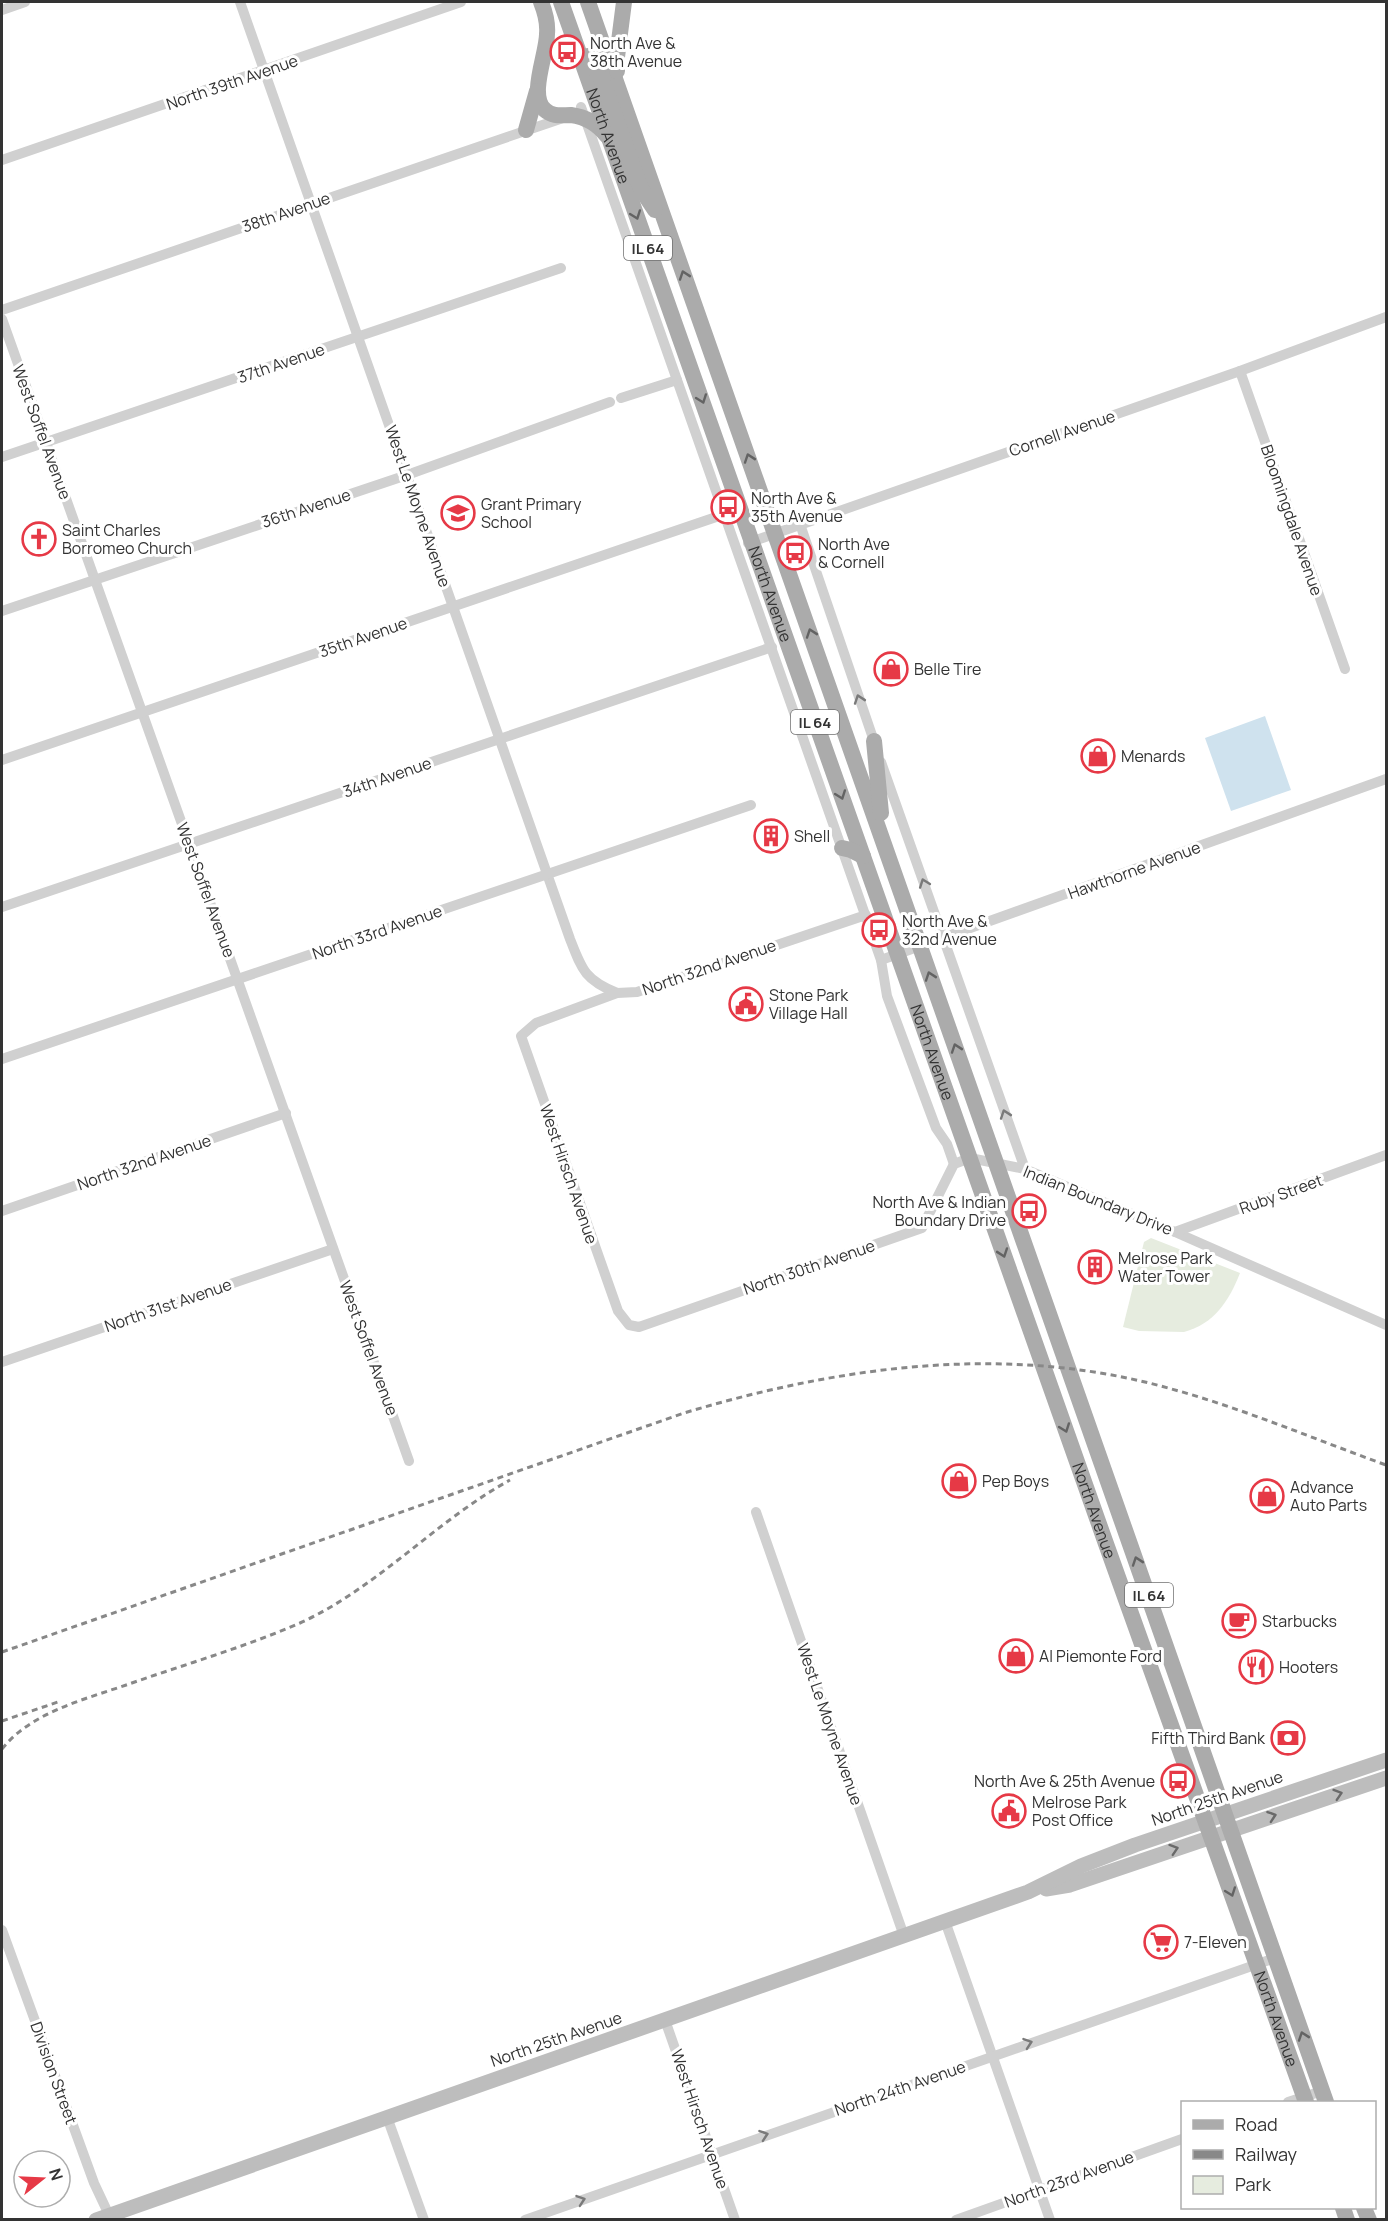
<svg xmlns="http://www.w3.org/2000/svg" width="1388" height="2221" font-family="Manrope,sans-serif">
  <style>
    .green { fill: #e6ecdf }
    .water { fill: #cfe2ee }
    .lines { fill: none; stroke-linecap: round; stroke-linejoin: round }
    .street { stroke: #d0d0d0; stroke-width: 10 }
    .secondary { stroke: #bdbdbd; stroke-width: 15 }
    .primary { stroke: #ababab; stroke-width: 16 }
    .rail { stroke: #888; stroke-width: 3; stroke-dasharray: 6 4.5; stroke-linecap: butt }
    .oneway { stroke: #636363 }
    .oneway2 { stroke: #7a7a7a }
    .oneway3 { stroke: #6a6a6a }
    .labels { text-anchor: middle; dominant-baseline: central; stroke-width: 6; stroke-linejoin: round; paint-order: stroke }
    .shield { fill: #fff; stroke: #707070; stroke-width: 1.5 }
    .shield-label { font-size: 15px; font-weight: bold; fill: #333 }
    .poi-label { font-size: 16px; fill: #333; stroke: #fff; text-anchor: start }
    .street-label { font-size: 16px; fill: #333; stroke: #fff }
  </style>
  <rect width="100%" height="100%" fill="#fff"/>
  <path class="green" d="M1151,1238L1240,1273C1229,1301 1214,1324 1184,1332L1139,1331L1123,1327L1144,1242Z"/>
  <polygon class="water" points="1265,716 1291,790 1231,811 1205,738"/>
  <g class="lines">
    <g class="street">
      <path d="M240,2L570,939C582,970 585,980 617,993"/>
      <polyline points="2,10 25,2"/>
      <polyline points="581,107 881,960 887,996 936,1128 947,1144 954,1164"/>
      <polyline points="2,160 461,2"/>
      <polyline points="2,310 563,118"/>
      <polyline points="2,319 409,1461"/>
      <polyline points="1240,371 1345,669"/>
      <polyline points="621,398 677,380"/>
      <polyline points="2,457 561,268"/>
      <polyline points="800,524 876,747"/>
      <polyline points="748,543 1240,371 1386,317"/>
      <polyline points="2,611 407,475 610,402"/>
      <polyline points="2,760 725,514"/>
      <polyline points="881,762 1025,1169"/>
      <polyline points="2,907 772,647"/>
      <polyline points="866,915 637,992 617,993 536,1023 521,1036 618,1311 629,1325 639,1327 922,1228 954,1164 970,1158 1025,1169 1175,1232 1386,1325"/>
      <polyline points="881,960 1386,779"/>
      <polyline points="2,1059 751,805"/>
      <polyline points="2,1211 286,1113"/>
      <polyline points="1175,1232 1386,1155"/>
      <polyline points="2,1362 333,1249"/>
      <polyline points="756,1512 904,1936"/>
      <polyline points="945,1921 1050,2220"/>
      <polyline points="2,1930 94,2183 109,2215 109,2220"/>
      <polyline points="665,2020 735,2220"/>
      <polyline points="1288,2102 1322,2091"/>
      <polyline points="387,2117 424,2220"/>
      <polyline points="525,2220 1275,1958"/>
      <polyline points="956,2220 1182,2139"/>
    </g>
    <g class="secondary">
      <polyline points="1046,1889 1070,1885 1386,1778"/>
      <polyline points="96,2220 1028,1892 1081,1866 1135,1845 1386,1760"/>
    </g>
    <g class="primary">
      <path d="M541,2C545,12 548,23 547,34C547,54 528,96 545,110C553,117 561,115 571,115C586,117 598,124 607,136"/>
      <path id="s1" d="M561,2L1105,1541L1306,2102"/>
      <polyline points="588,2 1326,2102"/>
      <polyline points="588,56 604,85 641,189 655,210"/>
      <polyline points="617,71 617,57 624,2"/>
      <polyline points="526,130 537,91"/>
      <polyline points="874,741 881,813"/>
      <polyline points="842,848 851,850 863,856"/>
      <polyline points="1343,2208 1347,2220"/>
      <polyline points="1364,2208 1369,2220"/>
    </g>
    <g class="rail">
      <path d="M2,1652L684,1413C841,1366 1007,1343 1168,1388C1242,1408 1314,1439 1386,1465"/>
      <polyline points="2,1721 58,1702"/>
      <path d="M2,1749C31,1712 86,1699 129,1684C186,1664 245,1647 300,1623C377,1588 437,1520 510,1480"/>
    </g>
  </g>
  <defs><path id="oneway-chevron" d="M-2-3.5L2.5 0L-2 3.5" fill="none" stroke-width="1.6" stroke-linecap="round" stroke-linejoin="round" transform="scale(1.5)"/></defs>
  <g class="oneway">
    <use href="#oneway-chevron" transform="translate(636 215) rotate(70)"/>
    <use href="#oneway-chevron" transform="translate(684 275) rotate(-109)"/>
    <use href="#oneway-chevron" transform="translate(702 399) rotate(70)"/>
    <use href="#oneway-chevron" transform="translate(749 458) rotate(-109)"/>
    <use href="#oneway-chevron" transform="translate(811 633) rotate(-109)"/>
    <use href="#oneway-chevron" transform="translate(841 795) rotate(70)"/>
    <use href="#oneway-chevron" transform="translate(930 976) rotate(-109)"/>
    <use href="#oneway-chevron" transform="translate(956 1048) rotate(-109)"/>
    <use href="#oneway-chevron" transform="translate(1003 1253) rotate(71)"/>
    <use href="#oneway-chevron" transform="translate(1065 1428) rotate(70)"/>
    <use href="#oneway-chevron" transform="translate(1137 1561) rotate(-109)"/>
    <use href="#oneway-chevron" transform="translate(1231 1892) rotate(70)"/>
    <use href="#oneway-chevron" transform="translate(1303 2036) rotate(-109)"/>
  </g>
  <g class="oneway2">
    <use href="#oneway-chevron" transform="translate(859 699) rotate(-109)"/>
    <use href="#oneway-chevron" transform="translate(924 883) rotate(-110)"/>
    <use href="#oneway-chevron" transform="translate(1005 1114) rotate(-109)"/>
    <use href="#oneway-chevron" transform="translate(1028 2043) rotate(-19)"/>
    <use href="#oneway-chevron" transform="translate(764 2135) rotate(-19)"/>
    <use href="#oneway-chevron" transform="translate(581 2200) rotate(-19)"/>
  </g>
  <g class="oneway3">
    <use href="#oneway-chevron" transform="translate(1338 1794) rotate(-18)"/>
    <use href="#oneway-chevron" transform="translate(1272 1816) rotate(-19)"/>
    <use href="#oneway-chevron" transform="translate(1174 1849) rotate(-18)"/>
  </g>
  <defs>
    <symbol id="bus-ring" viewBox="-11 -11 22 22"><circle r="9.5" fill="#fff" stroke="#e63946" stroke-width="1.5"/><path d="M-5-6H5V4H4V6H2V4H-2V6H-4V4H-5ZM-3.5-4V0h7V-4ZM-3.5 1.2v1.5H-2V1.2ZM2 1.2v1.5H3.5V1.2Z" fill="#e63946"/></symbol>
    <symbol id="school-ring" viewBox="-11 -11 22 22"><circle r="9.5" fill="#fff" stroke="#e63946" stroke-width="1.5"/><path d="M0-5L7-2L0 1L-7-2ZM-4 1L0 2.5L4 1V4Q0 6-4 4Z" fill="#e63946"/></symbol>
    <symbol id="church-ring" viewBox="-11 -11 22 22"><circle r="9.5" fill="#fff" stroke="#e63946" stroke-width="1.5"/><path d="M-1.2-6h2.4v3.5h3.3v2.4h-3.3V6h-2.4V-.1h-3.3v-2.4h3.3Z" fill="#e63946"/></symbol>
    <symbol id="shop-ring" viewBox="-11 -11 22 22"><circle r="9.5" fill="#fff" stroke="#e63946" stroke-width="1.5"/><path d="M-5-2.5h2.3a2.7 3.5 0 0 1 5.4 0H5L5.5 6h-11ZM-1.5-2.5h3a1.5 2.3 0 0 0-3 0Z" fill="#e63946"/></symbol>
    <symbol id="building-ring" viewBox="-11 -11 22 22"><circle r="9.5" fill="#fff" stroke="#e63946" stroke-width="1.5"/><path d="M-4-6H4V6H1V3H-1V6H-4ZM-2.5-4.3h1.7v1.8h-1.7ZM.8-4.3h1.7v1.8H.8ZM-2.5-1h1.7V.8h-1.7ZM.8-1h1.7V.8H.8Z" fill="#e63946"/></symbol>
    <symbol id="civic-ring" viewBox="-11 -11 22 22"><circle r="9.5" fill="#fff" stroke="#e63946" stroke-width="1.5"/><path d="M-.6-6.5H3V-4.5H.6V-3L4-1V1h2V6H-6V1h2V-1L-.6-3ZM-1.2 2.5V6h2.4V2.5Z" fill="#e63946"/></symbol>
    <symbol id="cafe-ring" viewBox="-11 -11 22 22"><circle r="9.5" fill="#fff" stroke="#e63946" stroke-width="1.5"/><path d="M-5.5-4.5H6V0H3Q3 3.5 0 3.5H-2.5Q-5.5 3.5-5.5 0ZM3-3.2v2h1.7v-2ZM-6 4.5H4V6H-6Z" fill="#e63946"/></symbol>
    <symbol id="restaurant-ring" viewBox="-11 -11 22 22"><circle r="9.5" fill="#fff" stroke="#e63946" stroke-width="1.5"/><path d="M-5-6h1v4h1v-4h1v4h1v-4h1v5L-1.5 .5V6h-2V.5L-5-1ZM5-6V6H3V1.5H1.5Q1.5-4 5-6Z" fill="#e63946"/></symbol>
    <symbol id="bank-ring" viewBox="-11 -11 22 22"><circle r="9.5" fill="#fff" stroke="#e63946" stroke-width="1.5"/><path d="M-6-4H6V4H-6ZM0-2.3a2.3 2.3 0 1 0 0 4.6a2.3 2.3 0 1 0 0-4.6Z" fill="#e63946"/></symbol>
    <symbol id="supermarket-ring" viewBox="-11 -11 22 22"><circle r="9.5" fill="#fff" stroke="#e63946" stroke-width="1.5"/><path d="M-6-5.5h2.5l.6 2H6L4.5 2H-2.5L-4.4-4H-6ZM-1.5 3.2a1.3 1.3 0 1 0 .1 0ZM3 3.2a1.3 1.3 0 1 0 .1 0Z" fill="#e63946"/></symbol>
  </defs>
  <g fill-rule="evenodd">
    <use href="#bus-ring" x="548" y="33" width="38" height="38"/>
    <use href="#bus-ring" x="709" y="488" width="38" height="38"/>
    <use href="#school-ring" x="439" y="494" width="38" height="38"/>
    <use href="#church-ring" x="20" y="520" width="38" height="38"/>
    <use href="#bus-ring" x="776" y="534" width="38" height="38"/>
    <use href="#shop-ring" x="872" y="650" width="38" height="38"/>
    <use href="#shop-ring" x="1079" y="737" width="38" height="38"/>
    <use href="#building-ring" x="752" y="817" width="38" height="38"/>
    <use href="#bus-ring" x="860" y="911" width="38" height="38"/>
    <use href="#civic-ring" x="727" y="985" width="38" height="38"/>
    <use href="#bus-ring" x="1010" y="1192" width="38" height="38"/>
    <use href="#building-ring" x="1076" y="1248" width="38" height="38"/>
    <use href="#shop-ring" x="940" y="1462" width="38" height="38"/>
    <use href="#shop-ring" x="1248" y="1477" width="38" height="38"/>
    <use href="#cafe-ring" x="1220" y="1602" width="38" height="38"/>
    <use href="#shop-ring" x="997" y="1637" width="38" height="38"/>
    <use href="#restaurant-ring" x="1237" y="1648" width="38" height="38"/>
    <use href="#bank-ring" x="1269" y="1719" width="38" height="38"/>
    <use href="#bus-ring" x="1159" y="1762" width="38" height="38"/>
    <use href="#civic-ring" x="990" y="1792" width="38" height="38"/>
    <use href="#supermarket-ring" x="1142" y="1923" width="38" height="38"/>
  </g>
  <g class="labels">
    <g class="shield">
      <rect x="624" y="236" width="48" height="24" rx="4.5"/>
      <rect x="791" y="710" width="48" height="24" rx="4.5"/>
      <rect x="1125" y="1583" width="48" height="24" rx="4.5"/>
    </g>
    <g class="shield-label">
      <text x="648" y="248">IL 64</text>
      <text x="815" y="722">IL 64</text>
      <text x="1149" y="1595">IL 64</text>
    </g>
    <g class="poi-label">
      <text x="590" y="43">North Ave &amp;<tspan x="590" dy="18">38th Avenue</tspan></text>
      <text x="751" y="498">North Ave &amp;<tspan x="751" dy="18">35th Avenue</tspan></text>
      <text x="481" y="504">Grant Primary<tspan x="481" dy="18">School</tspan></text>
      <text x="62" y="530">Saint Charles<tspan x="62" dy="18">Borromeo Church</tspan></text>
      <text x="818" y="544">North Ave<tspan x="818" dy="18">&amp; Cornell</tspan></text>
      <text x="914" y="669">Belle Tire</text>
      <text x="1121" y="756">Menards</text>
      <text x="794" y="836">Shell</text>
      <text x="902" y="921">North Ave &amp;<tspan x="902" dy="18">32nd Avenue</tspan></text>
      <text x="769" y="995">Stone Park<tspan x="769" dy="18">Village Hall</tspan></text>
      <text x="1006" y="1202" text-anchor="end">North Ave &amp; Indian<tspan x="1006" dy="18">Boundary Drive</tspan></text>
      <text x="1118" y="1258">Melrose Park<tspan x="1118" dy="18">Water Tower</tspan></text>
      <text x="982" y="1481">Pep Boys</text>
      <text x="1290" y="1487">Advance<tspan x="1290" dy="18">Auto Parts</tspan></text>
      <text x="1262" y="1621">Starbucks</text>
      <text x="1039" y="1656">Al Piemonte Ford</text>
      <text x="1279" y="1667">Hooters</text>
      <text x="1265" y="1738" text-anchor="end">Fifth Third Bank</text>
      <text x="1155" y="1781" text-anchor="end">North Ave &amp; 25th Avenue</text>
      <text x="1032" y="1802">Melrose Park<tspan x="1032" dy="18">Post Office</tspan></text>
      <text x="1184" y="1942">7-Eleven</text>
    </g>
    <g class="street-label">
      <text transform="translate(232 82) rotate(-19)">North 39th Avenue</text>
      <text stroke="none"><textPath href="#s1" startOffset="142">North Avenue</textPath></text>
      <text transform="translate(286 212) rotate(-19)">38th Avenue</text>
      <text transform="translate(281 363) rotate(-19)">37th Avenue</text>
      <text transform="translate(42 432) rotate(70)">West Soffel Avenue</text>
      <text transform="translate(1062 433) rotate(-19)">Cornell Avenue</text>
      <text transform="translate(418 506) rotate(71)">West Le Moyne Avenue</text>
      <text transform="translate(306 508) rotate(-18)">36th Avenue</text>
      <text transform="translate(1292 520) rotate(71)">Bloomingdale Avenue</text>
      <text stroke="none"><textPath href="#s1" startOffset="628">North Avenue</textPath></text>
      <text transform="translate(363 637) rotate(-19)">35th Avenue</text>
      <text transform="translate(387 777) rotate(-19)">34th Avenue</text>
      <text transform="translate(1134 870) rotate(-20)">Hawthorne Avenue</text>
      <text transform="translate(206 890) rotate(70)">West Soffel Avenue</text>
      <text transform="translate(377 932) rotate(-19)">North 33rd Avenue</text>
      <text transform="translate(709 967) rotate(-19)">North 32nd Avenue</text>
      <text stroke="none"><textPath href="#s1" startOffset="1114">North Avenue</textPath></text>
      <text transform="translate(144 1162) rotate(-19)">North 32nd Avenue</text>
      <text transform="translate(569 1174) rotate(71)">West Hirsch Avenue</text>
      <text transform="translate(1281 1194) rotate(-20)">Ruby Street</text>
      <text transform="translate(1098 1200) rotate(22)">Indian Boundary Drive</text>
      <text transform="translate(809 1267) rotate(-19)">North 30th Avenue</text>
      <text transform="translate(168 1305) rotate(-19)">North 31st Avenue</text>
      <text transform="translate(369 1348) rotate(70)">West Soffel Avenue</text>
      <text stroke="none"><textPath href="#s1" startOffset="1600">North Avenue</textPath></text>
      <text transform="translate(830 1724) rotate(71)">West Le Moyne Avenue</text>
      <text transform="translate(1217 1798) rotate(-19)">North 25th Avenue</text>
      <text stroke="none"><textPath href="#s1" startOffset="2140">North Avenue</textPath></text>
      <text transform="translate(556 2039) rotate(-19)">North 25th Avenue</text>
      <text transform="translate(54 2073) rotate(70)">Division Street</text>
      <text transform="translate(900 2088) rotate(-19)">North 24th Avenue</text>
      <text transform="translate(700 2119) rotate(71)">West Hirsch Avenue</text>
      <text transform="translate(1069 2179) rotate(-20)">North 23rd Avenue</text>
    </g>
  </g>
  <rect width="1388" height="2221" fill="none" stroke="#333333" stroke-width="6"/>
  <rect x="1181" y="2101" width="195" height="108" fill="#ffffff" stroke="#adadad" stroke-width="1.5"/>
  <rect x="1193" y="2120" width="30" height="9" fill="#ababab" stroke="#adadad" stroke-width="1.5"/>
  <text x="1235" y="2131" font-size="18" fill="#333333">Road</text>
  <rect x="1193" y="2150" width="30" height="9" fill="#888888" stroke="#adadad" stroke-width="1.5"/>
  <text x="1235" y="2161" font-size="18" fill="#333333">Railway</text>
  <rect x="1193" y="2176" width="30" height="18" fill="#e6ecdf" stroke="#adadad" stroke-width="1.5"/>
  <text x="1235" y="2191" font-size="18" fill="#333333">Park</text>
  <g transform="translate(42 2179) rotate(72)"><circle r="28" fill="#ffffff" stroke="#adadad" stroke-width="1.5"/>
  <path d="M0-4.5L10 22L0 15L-10 22Z" fill="#e63946"/>
  <text y="-9" font-size="16" font-weight="bold" text-anchor="middle" fill="#333333">N</text>
  </g>
</svg>
